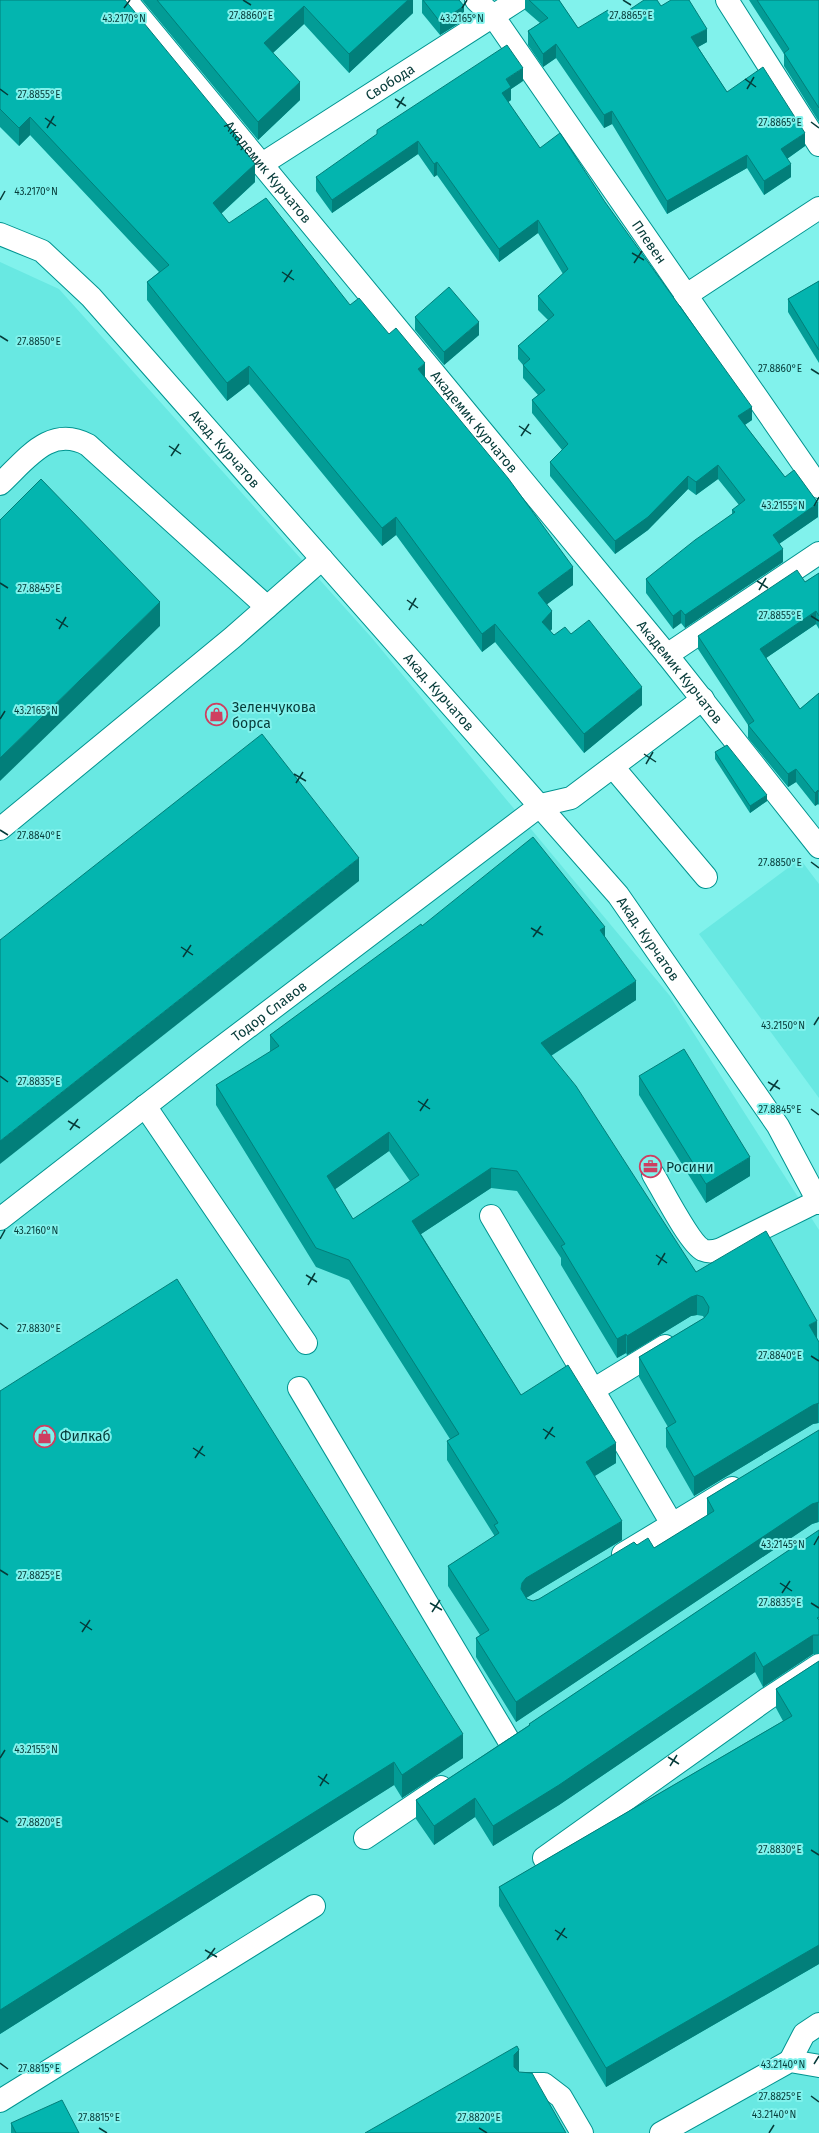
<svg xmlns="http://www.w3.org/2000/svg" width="819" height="2133" font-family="'Fira Sans',sans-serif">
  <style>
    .built { fill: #68e8e2 }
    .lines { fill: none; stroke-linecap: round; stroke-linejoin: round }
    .minor-casing { stroke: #009490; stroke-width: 24 }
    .minor { stroke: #fff; stroke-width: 22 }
    .wall { fill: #039c96; fill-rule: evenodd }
    .shaded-wall { fill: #027f7a }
    .building { fill: #03b5af; stroke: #027f7a; fill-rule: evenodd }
    .ticks { fill: none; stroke: #063b39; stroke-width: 1.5 }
    .labels { text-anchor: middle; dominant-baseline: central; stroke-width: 4; stroke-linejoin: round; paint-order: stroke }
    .street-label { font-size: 14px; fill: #063b39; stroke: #81f2ec }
    .poi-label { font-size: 14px; fill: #063b39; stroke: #81f2ec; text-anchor: start }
    .ticks-label { font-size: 10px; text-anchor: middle; fill: #063b39; stroke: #81f2ec; stroke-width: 4; stroke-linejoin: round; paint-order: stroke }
  </style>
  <rect width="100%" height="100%" fill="#81f2ec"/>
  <g class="built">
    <polygon points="0,262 59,289 371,637 670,996 819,1230 819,2133 0,2133"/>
    <polygon points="800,859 819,884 819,1098 699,934"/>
  </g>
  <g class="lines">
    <defs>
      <g id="minor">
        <path id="s1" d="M126,0L667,655L819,847"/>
        <path id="s2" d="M476,0L493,16L819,487"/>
        <polyline points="727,0 819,145"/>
        <path id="s3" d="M262,164L518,0"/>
        <path id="s4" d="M0,234L42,251L91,297L618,895L778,1126L819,1203"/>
        <polyline points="685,296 819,208"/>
        <path d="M0,484C26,460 50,424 88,445L267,607"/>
        <polyline points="667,655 819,553"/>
        <polyline points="613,767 706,877"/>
        <polyline points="0,829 232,638 322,559"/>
        <polyline points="145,1106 306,1343"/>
        <path d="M653,1174C662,1189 690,1244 703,1250C710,1253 715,1251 721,1249L818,1201"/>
        <polyline points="491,1216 672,1524"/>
        <path id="s5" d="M0,1219L202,1062L541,805L571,798L703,699"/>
        <polyline points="299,1388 509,1741"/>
        <polyline points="593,1390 665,1346"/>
        <polyline points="623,1554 732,1488"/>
        <polyline points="365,1838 441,1787"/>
        <polyline points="544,1858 767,1699 819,1665"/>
        <polyline points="790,2061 804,2034 819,2024"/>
        <polyline points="525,2084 544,2084 561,2097 582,2133"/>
        <polyline points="0,2101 314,1906"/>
        <polyline points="661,2133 790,2061 819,2066"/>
      </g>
    </defs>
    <use href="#minor" class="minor-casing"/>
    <use href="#minor" class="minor"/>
  </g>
  <g class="wall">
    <polygon points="0,0 240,145 255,182 221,214 229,223 350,305 425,377 573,585 547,604 552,629 550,631 554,635 571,634 642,705 584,753 495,642 482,652 396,535 382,546 249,384 227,401 147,300 147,282 159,272 30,135 19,146 0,127"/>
    <polygon points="142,0 413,0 413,13 349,73 304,24 273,53 300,100 258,140"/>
    <polygon points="422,0 459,0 464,20 440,35 422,13"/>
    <polygon points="525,0 559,0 578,28 614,20 661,6 707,42 698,47 727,92 805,146 787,159 791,177 764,195 747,168 667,214 612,124 604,128 556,58 543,67 528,45 528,31 540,23 525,10"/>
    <polygon points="749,0 819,0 819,122 784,66 784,54"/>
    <polygon points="523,81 511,89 511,100 508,102 540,148 605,202 752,420 745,425 785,477 818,517 779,544 783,562 685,628 681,623 673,629 646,593 646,579 732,514 732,510 739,505 718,479 696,495 688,489 648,530 615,554 550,476 550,462 562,450 532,413 532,400 538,395 523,378 523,365 518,359 518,346 548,320 538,310 538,296 563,274 538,233 499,262 437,175 434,177 418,154 332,213 316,191 316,177"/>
    <polygon points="819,281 819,363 788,312 788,299"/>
    <polygon points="415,317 479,335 444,365 415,330"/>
    <polygon points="819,573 819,629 816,624 766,658 800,709 819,693 819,805 818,804 815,806 796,782 788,787 748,738 748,725 698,649 698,636 805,582"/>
    <polygon points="715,752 767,801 750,813 715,759"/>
    <path d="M422,926L605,937L636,1000L551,1056L696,1272L817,1339L819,1342V1423L813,1424L694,1496L666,1447V1428L668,1427L639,1377V1357L704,1318L703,1316L697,1315L691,1316L627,1355L626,1353L617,1358L561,1265V1258L517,1191L491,1188L421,1234L521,1395L616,1463L595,1476L622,1540L526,1598L527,1599L533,1601L539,1599L637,1545L654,1548L707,1516V1498L819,1430V1522L812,1524L516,1722L476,1657V1638L480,1635L448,1586V1566L494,1537V1535L447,1460V1441L450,1439L349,1280L316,1267L216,1105V1085L270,1052V1035ZM389,1151L410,1181L353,1219L335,1189Z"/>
    <polygon points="639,1076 750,1176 706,1203 639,1095"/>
    <polygon points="0,1391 463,1758 402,1798 394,1785 0,2034"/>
    <polygon points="819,1530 819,1654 813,1654 763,1687 755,1672 559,1805 493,1846 475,1817 434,1845 416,1819 416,1800 529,1725 529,1724"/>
    <polygon points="819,1661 819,1964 606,2087 499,1906 499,1887 783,1721 776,1708 776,1689"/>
    <polygon points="11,2123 79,2133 11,2133"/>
  </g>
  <g class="shaded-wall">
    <polygon points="408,0 413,0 413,13 349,73 349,54"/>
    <polygon points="304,6 304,24 264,61 264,43"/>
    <polygon points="464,6 464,20 440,35 440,22"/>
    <polygon points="707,29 707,42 691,51 691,37"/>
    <polygon points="556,44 556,58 543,67 543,54"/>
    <polygon points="523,68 523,81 511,89 511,100 502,107 502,93 506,79"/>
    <polygon points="300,82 300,100 258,140 258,122"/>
    <polygon points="612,111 612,124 604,128 604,115"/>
    <polygon points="30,117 30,135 19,146 19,128"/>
    <polygon points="805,133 805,146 781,163 781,149"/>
    <polygon points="418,141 418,154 332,213 332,200"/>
    <polygon points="747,155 747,168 667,214 667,201"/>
    <polygon points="437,162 437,175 434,177 434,164"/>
    <polygon points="255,164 255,182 213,221 213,203"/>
    <polygon points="791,164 791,177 764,195 764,181"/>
    <polygon points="538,220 538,233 499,262 499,249"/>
    <polygon points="479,322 479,335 444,365 444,352"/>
    <polygon points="425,363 425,381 418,369"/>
    <polygon points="249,366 249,384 227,401 227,383"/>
    <polygon points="752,407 752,420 738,429 738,416"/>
    <polygon points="718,465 718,479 696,495 696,482"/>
    <polygon points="688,476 688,489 648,530 615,554 615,541"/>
    <polygon points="818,503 818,517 773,548 773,535"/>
    <polygon points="396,517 396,535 382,546 382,528"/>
    <polygon points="783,549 783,562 685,628 685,615"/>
    <polygon points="573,567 573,585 538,611 538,593"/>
    <polygon points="160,602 160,626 0,781 0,758"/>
    <polygon points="681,610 681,623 673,629 673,616"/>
    <polygon points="552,611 552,629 542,640 542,622"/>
    <polygon points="816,611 816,624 760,662 760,649"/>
    <polygon points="495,624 495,642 482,652 482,634"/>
    <polygon points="642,687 642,705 584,753 584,734"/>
    <polygon points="796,769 796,782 788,787 788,774"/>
    <polygon points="818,790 818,804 815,806 815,793"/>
    <polygon points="767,795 767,801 750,813 750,806"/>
    <polygon points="359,858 359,881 0,1164 0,1141"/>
    <polygon points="605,927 605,946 600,930"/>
    <polygon points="636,981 636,1000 541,1062 541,1043"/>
    <polygon points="389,1132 389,1151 327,1195 327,1176"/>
    <polygon points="750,1157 750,1176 706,1203 706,1184"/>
    <polygon points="491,1168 491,1188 412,1240 412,1221"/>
    <polygon points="697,1295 697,1315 691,1316 627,1355 627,1336 691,1297"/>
    <polygon points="817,1321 817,1340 809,1325"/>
    <polygon points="626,1334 626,1353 617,1358 617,1339"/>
    <polygon points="818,1403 818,1423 813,1424 694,1496 694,1477 813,1405"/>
    <polygon points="616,1443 616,1463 586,1481 586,1462"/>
    <polygon points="818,1502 818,1522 812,1524 516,1722 516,1702 812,1504"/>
    <polygon points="622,1521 622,1540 526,1598 522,1602 521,1589 522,1583 526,1578"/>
    <polygon points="813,1635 813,1654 763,1687 763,1667"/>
    <polygon points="755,1652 755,1672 559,1805 493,1846 493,1826"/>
    <polygon points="463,1734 463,1758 402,1798 402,1775"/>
    <polygon points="394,1762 394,1785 0,2034 0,2010"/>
    <polygon points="475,1798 475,1817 434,1845 434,1826"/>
    <polygon points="819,1945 819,1964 606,2087 606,2068"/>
    <polygon points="519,2050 519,2073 514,2078 514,2055"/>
  </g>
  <g class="building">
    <polygon points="0,0 125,0 240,140 238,142 255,164 213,203 229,223 266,198 350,305 359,298 389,334 396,328 425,363 418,369 508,478 573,567 538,593 552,611 542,622 554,635 565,627 571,634 589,620 642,687 584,734 495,624 482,634 396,517 382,528 249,366 227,383 147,282 169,265 30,117 19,128 0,109"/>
    <polygon points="157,0 408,0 349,54 304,6 264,43 300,82 258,122"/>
    <polygon points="423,0 459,0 464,6 440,22"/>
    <polygon points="529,0 559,0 578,28 608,10 614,20 644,0 657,0 661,6 671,0 689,0 707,29 691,37 727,92 763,67 805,133 781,149 791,164 764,181 747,155 667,201 612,111 604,115 556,44 543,54 528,31 548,18"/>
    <polygon points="757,0 819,0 819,108 784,53 789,49"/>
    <polygon points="507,45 523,68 506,79 511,87 502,93 540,148 560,133 605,202 752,407 738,416 785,477 794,470 818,503 773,535 783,549 685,615 681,610 673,616 646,579 695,540 735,512 732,510 745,500 718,465 696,482 688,476 648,517 615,541 550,462 568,444 532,400 545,390 523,365 530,359 518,346 554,315 538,296 568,269 538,220 499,249 437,162 434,164 418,141 332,200 316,177 377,134 377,130"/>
    <polygon points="819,281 819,350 788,299"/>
    <polygon points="449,287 479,322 444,352 415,317"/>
    <polygon points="41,479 160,602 0,758 0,520"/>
    <polygon points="797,570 805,582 819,573 819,616 816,611 760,649 800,709 819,693 819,792 818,790 815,793 796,769 788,774 748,725 754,721 698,636"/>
    <polygon points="262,734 359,858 0,1141 0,940"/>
    <polygon points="727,745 767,795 750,806 715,752"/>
    <path d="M533,837L605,927L600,930L636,981L541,1043L576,1086L696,1272L766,1231L817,1321L809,1325L819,1342V1403L813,1405L694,1477L666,1428L676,1422L639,1357L704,1318L708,1313L709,1307L703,1297L697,1295L691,1297L627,1336L626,1334L617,1339L561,1246L565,1244L517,1171L491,1168L412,1221L521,1395L568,1365L616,1443L586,1462L622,1521L526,1578L522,1583L521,1589L527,1599L533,1601L539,1599L634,1542L637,1545L648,1538L654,1548L714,1511L707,1498L819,1430V1502L812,1504L516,1702L476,1638L489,1630L448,1566L499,1533L494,1525L498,1523L447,1441L459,1434L349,1260L316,1248L216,1085L279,1046L270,1035L421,924L422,926ZM389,1132L419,1175L353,1219L327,1176Z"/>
    <polygon points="684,1049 750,1157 706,1184 639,1076"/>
    <polygon points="177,1279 463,1734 402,1775 394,1762 0,2010 0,1391"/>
    <polygon points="819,1530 819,1617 817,1618 819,1620 819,1635 813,1635 763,1667 755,1652 559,1785 493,1826 475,1798 434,1826 416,1800 530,1725 529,1724"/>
    <polygon points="819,1661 819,1945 606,2068 499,1887 792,1716 776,1689"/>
    <polygon points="517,2046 519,2050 514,2055 514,2067 519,2072 532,2073 566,2133 365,2133"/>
    <polygon points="62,2100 79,2133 16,2133 11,2123"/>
  </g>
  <path class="ticks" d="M243,0L251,5M623,0L631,5M124,8L130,0M462,8L467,0M745,79L756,87M0,89L8,95M747,89L754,77M395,99L406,106M397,108L404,97M45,118L56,126M811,122L819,128M47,128L54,116M0,200L5,191M632,253L644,260M634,263L642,251M282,272L294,280M284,282L292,270M0,336L8,341M811,369L819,374M519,426L531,434M521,436L529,424M169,446L181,454M171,456L179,444M814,506L819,497M757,581L768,588M0,583L8,588M759,590L766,578M407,600L418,608M409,610L416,598M811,616L819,621M56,619L68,627M59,629L66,617M0,719L5,711M644,754L656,762M646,764L653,752M294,774L306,781M296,783L303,772M0,830L8,835M811,862L819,868M531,928L543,935M533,937L541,926M181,947L193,955M183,957L191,945M814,1025L819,1017M0,1076L8,1082M768,1082L780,1089M770,1091L778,1080M418,1101L430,1109M811,1109L819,1115M420,1111L428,1099M68,1121L80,1128M70,1130L78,1119M0,1239L5,1230M656,1255L667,1263M658,1265L665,1253M306,1275L317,1282M308,1285L315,1273M0,1323L8,1329M811,1356L819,1361M543,1429L555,1437M545,1439L553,1427M193,1448L205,1456M195,1458L203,1446M814,1545L819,1536M0,1570L8,1575M780,1583L792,1591M782,1593L790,1581M430,1603L442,1610M811,1603L819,1608M432,1612L440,1600M80,1622L92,1630M82,1632L90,1620M668,1757L679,1764M0,1758L5,1750M670,1766L677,1755M318,1776L329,1784M320,1786L327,1774M0,1817L8,1822M811,1850L819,1855M555,1930L567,1938M557,1940L565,1928M205,1950L217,1957M207,1959L215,1948M0,2063L8,2069M814,2064L819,2056M811,2096L819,2102M99,2128L107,2133M479,2128L487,2133M769,2133L774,2125"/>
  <defs>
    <symbol id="shop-ring" viewBox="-11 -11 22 22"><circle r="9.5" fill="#81f2ec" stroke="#ce3f60" stroke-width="1.5"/><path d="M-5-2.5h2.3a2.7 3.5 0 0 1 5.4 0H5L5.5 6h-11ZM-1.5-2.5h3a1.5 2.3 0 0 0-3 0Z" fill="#ce3f60"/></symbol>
    <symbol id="office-ring" viewBox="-11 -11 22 22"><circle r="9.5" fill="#81f2ec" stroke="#ce3f60" stroke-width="1.5"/><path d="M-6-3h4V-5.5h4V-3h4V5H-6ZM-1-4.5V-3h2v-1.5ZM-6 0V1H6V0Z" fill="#ce3f60"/></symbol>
  </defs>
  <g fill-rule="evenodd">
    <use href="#shop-ring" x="204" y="702" width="25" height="25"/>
    <use href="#office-ring" x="638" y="1154" width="25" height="25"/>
    <use href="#shop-ring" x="32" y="1424" width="25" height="25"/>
  </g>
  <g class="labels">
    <g class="street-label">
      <text stroke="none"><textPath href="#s3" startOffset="152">Свобода</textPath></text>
      <text stroke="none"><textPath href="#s1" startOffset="223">Академик Курчатов</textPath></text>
      <text stroke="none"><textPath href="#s2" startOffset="298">Плевен</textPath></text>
      <text stroke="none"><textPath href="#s1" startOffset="547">Академик Курчатов</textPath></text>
      <text stroke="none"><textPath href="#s4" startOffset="315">Акад. Курчатов</textPath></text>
      <text stroke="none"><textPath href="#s1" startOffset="871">Академик Курчатов</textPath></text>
      <text stroke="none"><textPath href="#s4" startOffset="639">Акад. Курчатов</textPath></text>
      <text stroke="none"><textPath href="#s4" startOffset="963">Акад. Курчатов</textPath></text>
      <text stroke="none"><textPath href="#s5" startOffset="340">Тодор Славов</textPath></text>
    </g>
    <g class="poi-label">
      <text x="232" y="707">Зеленчукова<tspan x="232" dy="16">борса</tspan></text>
      <text x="666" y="1167">Росини</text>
      <text x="60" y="1436">Филкаб</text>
    </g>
  </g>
  <g class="ticks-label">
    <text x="251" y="19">27.8860°E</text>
    <text x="631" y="19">27.8865°E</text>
    <text x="124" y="22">43.2170°N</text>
    <text x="462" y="22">43.2165°N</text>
    <text x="39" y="98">27.8855°E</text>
    <text x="780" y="126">27.8865°E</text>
    <text x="36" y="195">43.2170°N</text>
    <text x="39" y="345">27.8850°E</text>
    <text x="780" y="372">27.8860°E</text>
    <text x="783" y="509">43.2155°N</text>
    <text x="39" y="592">27.8845°E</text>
    <text x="780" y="619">27.8855°E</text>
    <text x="36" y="714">43.2165°N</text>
    <text x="39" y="839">27.8840°E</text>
    <text x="780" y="866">27.8850°E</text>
    <text x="783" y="1029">43.2150°N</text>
    <text x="39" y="1085">27.8835°E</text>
    <text x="780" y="1113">27.8845°E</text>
    <text x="36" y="1234">43.2160°N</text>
    <text x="39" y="1332">27.8830°E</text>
    <text x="780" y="1359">27.8840°E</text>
    <text x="783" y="1548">43.2145°N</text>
    <text x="39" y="1579">27.8825°E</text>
    <text x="780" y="1606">27.8835°E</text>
    <text x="36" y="1753">43.2155°N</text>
    <text x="39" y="1826">27.8820°E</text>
    <text x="780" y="1853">27.8830°E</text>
    <text x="783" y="2068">43.2140°N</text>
    <text x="39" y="2072">27.8815°E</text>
    <text x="780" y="2100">27.8825°E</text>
    <text x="774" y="2118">43.2140°N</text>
    <text x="99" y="2121">27.8815°E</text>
    <text x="479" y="2121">27.8820°E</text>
  </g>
</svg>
